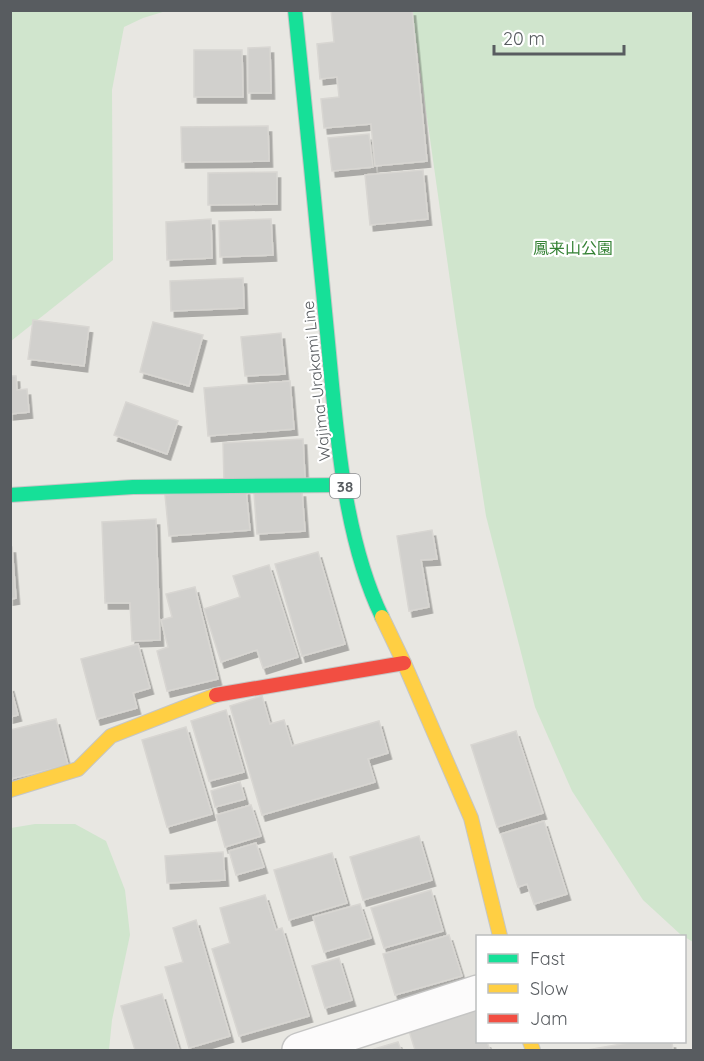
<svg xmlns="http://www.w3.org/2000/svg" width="704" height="1061" font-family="Quicksand,'Noto Sans JP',sans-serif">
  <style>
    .green { fill: #d0e5cd }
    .building { fill: #d1d0cd; stroke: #d8d6d2; stroke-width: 1.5; filter: url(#shadow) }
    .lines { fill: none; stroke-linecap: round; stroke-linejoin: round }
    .street-casing { stroke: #c5c5c4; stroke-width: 36 }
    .fast-casing { stroke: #c5c6c5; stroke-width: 16 }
    .slow-casing { stroke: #c5c6c5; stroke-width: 16 }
    .jam-casing { stroke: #c5c6c5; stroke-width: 16 }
    .street { stroke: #fcfbfb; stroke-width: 33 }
    .fast { stroke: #16e098; stroke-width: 14 }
    .slow { stroke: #ffcf43; stroke-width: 14 }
    .jam { stroke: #f24e42; stroke-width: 14 }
    .labels { text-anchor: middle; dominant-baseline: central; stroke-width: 4.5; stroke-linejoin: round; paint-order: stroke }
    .shield { fill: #fff; stroke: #8a8d90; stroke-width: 1.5 }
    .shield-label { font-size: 15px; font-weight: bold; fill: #585c60 }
    .park-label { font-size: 16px; fill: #358235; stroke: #fff }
    .street-label { font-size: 16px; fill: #585c60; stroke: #fff }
  </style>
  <defs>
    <filter id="shadow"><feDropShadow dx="3.5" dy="6" stdDeviation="0" flood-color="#0004"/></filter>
  </defs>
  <rect width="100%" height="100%" fill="#e8e7e2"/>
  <g class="green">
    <polygon points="11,11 166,11 143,18 124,27 112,90 113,260 11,341"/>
    <polygon points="412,11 693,11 693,942 680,934 643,900 572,791 535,707 486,516 456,323"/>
    <polygon points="35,824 75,824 106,841 125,890 130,935 112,1020 109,1050 11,1050 11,828"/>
  </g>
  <g class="building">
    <polygon points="331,10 412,10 427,161 375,166 371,124 324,128 321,99 339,97 337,77 320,79 317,44 334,42"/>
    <polygon points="270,47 271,93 248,93 248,48"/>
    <polygon points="194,50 242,50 243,97 194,97"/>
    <polygon points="268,126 269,161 182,162 181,127"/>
    <polygon points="369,134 373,167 332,171 328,138"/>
    <polygon points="423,170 428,219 370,225 365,175"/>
    <polygon points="277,172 277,204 208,205 208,173"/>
    <polygon points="211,219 212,258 167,260 166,222"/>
    <polygon points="271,219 273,255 220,257 219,221"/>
    <polygon points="243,278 244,308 171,311 170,281"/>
    <polygon points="33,320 89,327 84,366 28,359"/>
    <polygon points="153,322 203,335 189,386 140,372"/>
    <polygon points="281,333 285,374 245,376 241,337"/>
    <polygon points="10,376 16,376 17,390 27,389 29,412 10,414"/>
    <polygon points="290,381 294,429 208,436 204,388"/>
    <polygon points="126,402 178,421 167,454 114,435"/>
    <polygon points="303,439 305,478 224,483 223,443"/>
    <polygon points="246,489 250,530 169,536 165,495"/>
    <polygon points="302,491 305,531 257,534 254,493"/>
    <polygon points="156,519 160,640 132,641 130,603 105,603 102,522"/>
    <polygon points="432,530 437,559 421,560 429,607 409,611 397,536"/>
    <polygon points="10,547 12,547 16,598 10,599"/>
    <polygon points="318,552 345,644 302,656 275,564"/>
    <polygon points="269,565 298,657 263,668 257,650 221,662 204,609 240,597 233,576"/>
    <polygon points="195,587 218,679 167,691 157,651 168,647 161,620 172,617 166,594"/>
    <polygon points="138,644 150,688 133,693 137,708 97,719 81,659"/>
    <polygon points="10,685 18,715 10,717"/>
    <polygon points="262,696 270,724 284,720 292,746 379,721 388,753 368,759 375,782 262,815 230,706"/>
    <polygon points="226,710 244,772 209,781 191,721"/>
    <polygon points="56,719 68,765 10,779 10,730"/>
    <polygon points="186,727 212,814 167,827 142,740"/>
    <polygon points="516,731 543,813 497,827 471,745"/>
    <polygon points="240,782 245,799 215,807 211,791"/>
    <polygon points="251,805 261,836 225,847 216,815"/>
    <polygon points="544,821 567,894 534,904 527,884 518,887 501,834"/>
    <polygon points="419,836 432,880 363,900 350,857"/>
    <polygon points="256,843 264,867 236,875 229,851"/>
    <polygon points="223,852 225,880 167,883 165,856"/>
    <polygon points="332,853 347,903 289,920 274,870"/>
    <polygon points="431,890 443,931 384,948 371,908"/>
    <polygon points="265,895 276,930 282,928 309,1016 239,1036 212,949 230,943 220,908"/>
    <polygon points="360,904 371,938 324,952 313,917"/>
    <polygon points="196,920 230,1036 189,1048 165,967 183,962 173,928"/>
    <polygon points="449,935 462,976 395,995 383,954"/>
    <polygon points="339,958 352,1000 325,1008 312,966"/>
    <polygon points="162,994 179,1050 135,1050 121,1006"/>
    <polygon points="477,1010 478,1042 487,1042 490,1050 415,1050 409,1031"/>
    <polygon points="398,1042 401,1050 371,1050"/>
    <polygon points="633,1042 672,1042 673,1050 587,1050"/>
  </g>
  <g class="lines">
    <defs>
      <polyline id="street" points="299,1050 478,992"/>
      <g id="fast">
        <path d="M295,10C306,117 317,225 327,332C336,423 342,534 382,617"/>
        <polyline points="10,495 133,487 345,485"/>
      </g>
      <g id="slow">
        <polyline points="382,617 404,663 471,818 500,936"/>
        <polyline points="10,790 78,769 111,736 216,695"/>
        <polyline points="530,1042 533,1050"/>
      </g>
      <polyline id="jam" points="216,695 404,663"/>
    </defs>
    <use href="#street" class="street-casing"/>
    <use href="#fast" class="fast-casing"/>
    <use href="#slow" class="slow-casing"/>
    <use href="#jam" class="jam-casing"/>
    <use href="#street" class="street"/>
    <use href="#fast" class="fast"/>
    <use href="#slow" class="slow"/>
    <use href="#jam" class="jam"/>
  </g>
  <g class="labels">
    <rect class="shield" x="330" y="474" width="30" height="24" rx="4.5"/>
    <g class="shield-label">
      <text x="345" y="486">38</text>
    </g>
    <g class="park-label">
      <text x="573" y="248">鳳来山公園</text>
    </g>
    <g class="street-label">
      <text transform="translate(316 381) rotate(-96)">Wajima-Urakami Line</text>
    </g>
  </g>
  <rect width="704" height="1061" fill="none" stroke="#585c60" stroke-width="24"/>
  <rect x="476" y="935" width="210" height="108" fill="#ffffff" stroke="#bcbebf" stroke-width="1.5"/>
  <rect x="488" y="954" width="30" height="9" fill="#16e098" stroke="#bcbebf" stroke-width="1.5"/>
  <text x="530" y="965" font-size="18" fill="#585c60">Fast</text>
  <rect x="488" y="984" width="30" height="9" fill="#ffcf43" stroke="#bcbebf" stroke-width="1.5"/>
  <text x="530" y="995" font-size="18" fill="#585c60">Slow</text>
  <rect x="488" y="1014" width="30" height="9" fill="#f24e42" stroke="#bcbebf" stroke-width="1.5"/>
  <text x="530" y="1025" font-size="18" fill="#585c60">Jam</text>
  <path d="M494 45v9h130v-9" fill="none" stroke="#585c60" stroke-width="3"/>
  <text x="503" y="45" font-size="18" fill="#585c60" stroke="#ffffff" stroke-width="4.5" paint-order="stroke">20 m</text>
</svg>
